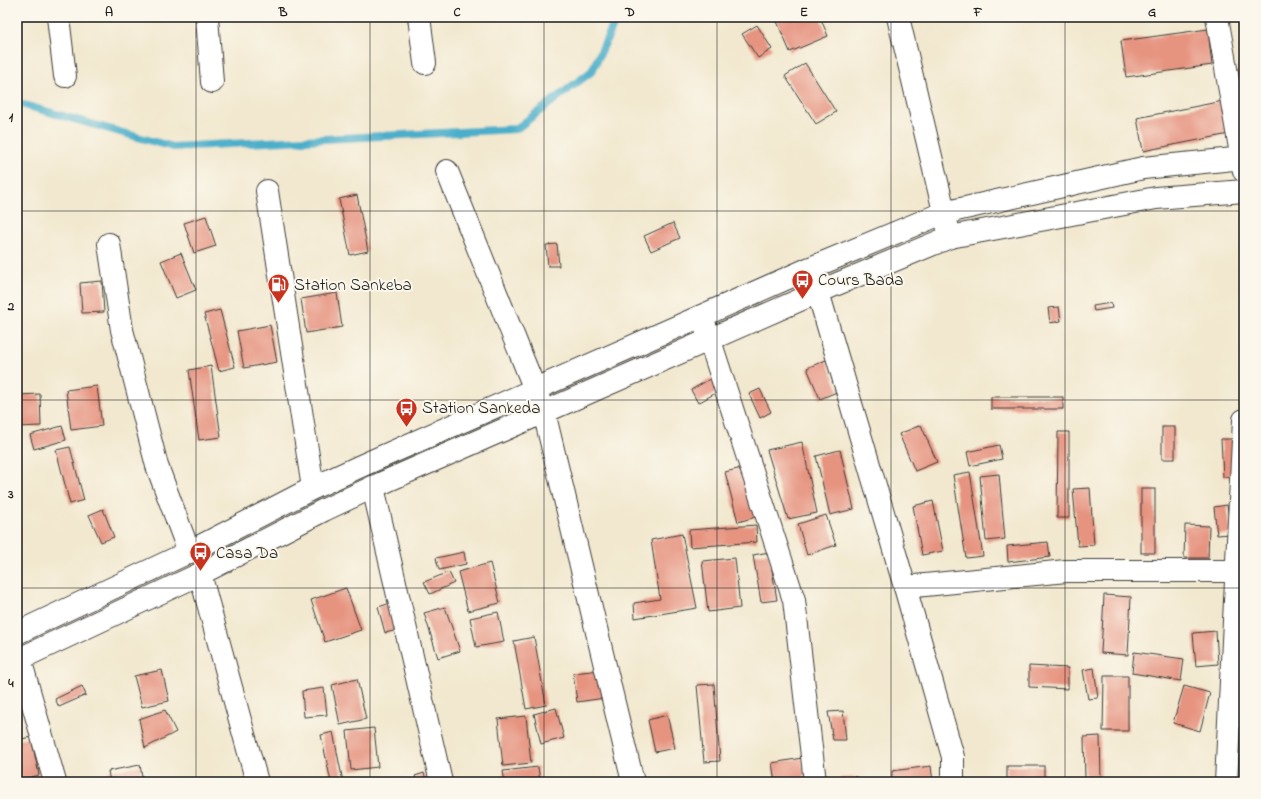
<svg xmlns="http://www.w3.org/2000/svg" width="1261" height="799" font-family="'Indie Flower',sans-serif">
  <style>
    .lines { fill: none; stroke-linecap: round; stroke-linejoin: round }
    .stream { stroke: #4bafca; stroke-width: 8 }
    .building { fill: #e6937f }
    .minor-casing { stroke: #3c3b37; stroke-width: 24 }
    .secondary-casing { stroke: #3c3b37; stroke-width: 24 }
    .minor { stroke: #fff; stroke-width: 22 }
    .secondary { stroke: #fff; stroke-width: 22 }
    .grid { fill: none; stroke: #1c1c1c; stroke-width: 1; stroke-opacity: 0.55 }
    .labels { text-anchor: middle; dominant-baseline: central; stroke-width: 4; stroke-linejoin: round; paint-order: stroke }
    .poi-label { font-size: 17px; fill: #1c1c1c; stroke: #fbf7ec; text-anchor: start }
    .neatline { fill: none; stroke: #1c1c1c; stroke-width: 1.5 }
    .grid-label { font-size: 13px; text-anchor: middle; font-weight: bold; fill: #1c1c1c }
  </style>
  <rect width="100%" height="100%" fill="#fbf7ec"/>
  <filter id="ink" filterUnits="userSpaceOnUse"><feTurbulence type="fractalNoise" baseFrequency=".025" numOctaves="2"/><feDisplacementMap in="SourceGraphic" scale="8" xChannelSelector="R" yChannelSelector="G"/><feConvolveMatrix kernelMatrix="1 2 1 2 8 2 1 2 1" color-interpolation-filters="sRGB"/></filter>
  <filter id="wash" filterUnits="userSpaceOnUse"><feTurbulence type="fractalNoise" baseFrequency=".012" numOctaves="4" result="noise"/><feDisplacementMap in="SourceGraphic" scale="16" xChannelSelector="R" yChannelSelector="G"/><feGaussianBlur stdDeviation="0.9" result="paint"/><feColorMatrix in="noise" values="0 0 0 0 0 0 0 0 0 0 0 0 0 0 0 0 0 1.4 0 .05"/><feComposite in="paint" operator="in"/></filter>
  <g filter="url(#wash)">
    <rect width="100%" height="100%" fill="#f2e8cf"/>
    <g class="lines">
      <polyline class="stream" points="17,103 173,147 516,129 592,71 617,17"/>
    </g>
    <g id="blocks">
      <g class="building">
        <polygon points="775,17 820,17 828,36 790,52"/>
        <polygon points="757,25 772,49 758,58 742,34"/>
        <polygon points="1208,29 1212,65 1126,77 1121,41"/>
        <polygon points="805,63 836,112 816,124 785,76"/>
        <polygon points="1223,101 1229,134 1143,151 1137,118"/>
        <polygon points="357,195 368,251 350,255 339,199"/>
        <polygon points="206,216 216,246 194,253 184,223"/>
        <polygon points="673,223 680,238 651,251 644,236"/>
        <polygon points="557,244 559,266 548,266 546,245"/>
        <polygon points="181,253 196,290 176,298 161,261"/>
        <polygon points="102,281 104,312 82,313 80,283"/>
        <polygon points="337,293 342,327 306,333 301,299"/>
        <polygon points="1111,303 1112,308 1094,311 1093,306"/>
        <polygon points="1059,307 1061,321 1050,323 1048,308"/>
        <polygon points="220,310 235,367 219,371 204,314"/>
        <polygon points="270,325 277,362 244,368 237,331"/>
        <polygon points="826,360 839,391 820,399 807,368"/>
        <polygon points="211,366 221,437 199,440 189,370"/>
        <polygon points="715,376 723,389 698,403 691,390"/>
        <polygon points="97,386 102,426 71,430 66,390"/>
        <polygon points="760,389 771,412 760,418 749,394"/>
        <polygon points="40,394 41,426 17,427 17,395"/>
        <rect x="991" y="397" width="72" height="12"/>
        <polygon points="921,425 937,462 915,471 899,434"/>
        <polygon points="62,426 66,440 34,449 30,435"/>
        <rect x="1162" y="427" width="13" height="32"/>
        <polygon points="1058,432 1069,432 1069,518 1057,518"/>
        <polygon points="1221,439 1238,439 1240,476 1223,477"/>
        <polygon points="802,442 817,513 788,519 767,450"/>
        <polygon points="999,445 1002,459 970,466 967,452"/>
        <polygon points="70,447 84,500 70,504 56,450"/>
        <polygon points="840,450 854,509 830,515 816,456"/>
        <polygon points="746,467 759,516 738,522 725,472"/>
        <polygon points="970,472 983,556 966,558 953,475"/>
        <polygon points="999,474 1005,539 986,541 980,476"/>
        <polygon points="1090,488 1094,545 1078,546 1073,489"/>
        <rect x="1141" y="489" width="14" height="64"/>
        <polygon points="933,501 943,551 922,555 913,506"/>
        <polygon points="1227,505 1231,534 1217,535 1214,507"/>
        <polygon points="103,509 114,537 101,542 89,515"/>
        <polygon points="826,515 836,545 807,555 798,524"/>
        <polygon points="756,525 757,542 690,547 689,530"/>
        <polygon points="1185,525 1209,526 1208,558 1184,558"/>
        <polygon points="682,534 697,608 635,618 634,603 660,599 651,540"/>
        <polygon points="1048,542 1050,557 1008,562 1007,546"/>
        <polygon points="464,552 466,564 439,570 436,558"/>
        <polygon points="769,552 777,600 761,602 753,555"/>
        <polygon points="735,558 740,608 708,612 702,561"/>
        <polygon points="490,563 500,603 468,611 458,572"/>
        <polygon points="449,572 454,583 430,594 424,582"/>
        <polygon points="346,588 361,630 325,642 311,600"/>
        <polygon points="1104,595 1131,597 1128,655 1101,653"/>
        <polygon points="391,603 398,630 385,633 378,607"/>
        <polygon points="445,607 460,651 438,658 424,613"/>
        <polygon points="498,612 504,642 476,647 470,618"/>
        <polygon points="1216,631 1218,664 1196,666 1193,633"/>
        <polygon points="534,637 546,705 526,709 514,641"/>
        <polygon points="1134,652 1184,659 1181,681 1132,673"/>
        <polygon points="1029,666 1068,668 1068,689 1029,687"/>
        <polygon points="1094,668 1098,698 1088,699 1083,670"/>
        <polygon points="162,670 169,701 142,707 134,676"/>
        <polygon points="601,670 605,698 577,702 573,673"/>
        <polygon points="1104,676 1128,676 1128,731 1103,731"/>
        <polygon points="357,679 366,719 340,725 332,685"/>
        <polygon points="714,684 720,761 704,762 697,685"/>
        <polygon points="82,686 86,695 59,707 55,699"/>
        <polygon points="1184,686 1210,693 1200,731 1173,723"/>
        <polygon points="324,688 327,715 304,717 302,691"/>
        <polygon points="556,708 564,738 541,744 534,714"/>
        <polygon points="165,710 176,732 145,748 139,719"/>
        <polygon points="843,711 846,740 833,740 828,712"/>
        <polygon points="667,715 675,748 655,752 648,720"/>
        <polygon points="526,716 531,763 503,766 498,719"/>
        <polygon points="374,728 378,767 351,770 347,731"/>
        <polygon points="333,732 343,782 331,782 321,735"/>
        <polygon points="1100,736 1101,780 1085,780 1084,737"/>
        <polygon points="31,737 39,775 20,780 17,768 17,740"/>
        <polygon points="802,758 806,782 775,782 772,763"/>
        <polygon points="140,765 143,782 110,782 108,771"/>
        <polygon points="931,766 933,782 892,782 892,771"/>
        <rect x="1007" y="766" width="37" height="16"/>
        <polygon points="538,767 540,782 505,782 503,771"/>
        <polygon points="424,773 427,782 417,782 415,776"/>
        <polygon points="857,777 858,782 841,782 840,778"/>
      </g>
    </g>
  </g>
  <g filter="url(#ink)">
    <use href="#blocks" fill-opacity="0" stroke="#3c3b37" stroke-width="1"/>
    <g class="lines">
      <defs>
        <g id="minor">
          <polyline points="58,17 65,76"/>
          <polyline points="207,17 212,82"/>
          <polyline points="419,17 425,63"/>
          <polyline points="898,17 950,237"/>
          <polyline points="1217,17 1244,171"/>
          <polyline points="447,171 544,412 633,782"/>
          <polyline points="267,191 313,488"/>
          <polyline points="109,244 122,330 157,466 189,552"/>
          <polyline points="808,269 818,292 905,587 953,757 953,782"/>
          <polyline points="702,316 794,600 815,782"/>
          <polyline points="373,487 441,782"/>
          <polyline points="200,574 257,782"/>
          <polyline points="905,587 1066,571 1236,571"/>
          <polyline points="20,659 55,782"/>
          <polyline points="1226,782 1244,420"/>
        </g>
        <g id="secondary">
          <polyline points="17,633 189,552 313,488 363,465 808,269 943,213 1143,168 1244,158"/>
          <polyline points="17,660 200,574 324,510 373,487 818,292 950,237 1156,198 1244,191"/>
        </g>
      </defs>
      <use href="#minor" class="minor-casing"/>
      <use href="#secondary" class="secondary-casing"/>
      <use href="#minor" class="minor"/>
      <use href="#secondary" class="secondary"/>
    </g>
  </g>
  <path class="grid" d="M196,17V782M370,17V782M544,17V782M717,17V782M891,17V782M1065,17V782M17,211H1244M17,400H1244M17,588H1244"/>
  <defs>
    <symbol id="bus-pin" viewBox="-11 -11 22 30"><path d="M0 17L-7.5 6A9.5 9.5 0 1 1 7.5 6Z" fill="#c8321e" stroke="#fbf7ec"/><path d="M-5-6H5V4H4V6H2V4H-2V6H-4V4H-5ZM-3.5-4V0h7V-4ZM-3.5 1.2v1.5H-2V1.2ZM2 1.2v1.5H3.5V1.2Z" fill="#fff"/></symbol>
    <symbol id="fuel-pin" viewBox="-11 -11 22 30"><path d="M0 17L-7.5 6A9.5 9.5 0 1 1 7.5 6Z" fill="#c8321e" stroke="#fbf7ec"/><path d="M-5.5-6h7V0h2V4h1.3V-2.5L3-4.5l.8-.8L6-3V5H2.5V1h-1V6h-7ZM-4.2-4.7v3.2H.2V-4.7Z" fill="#fff"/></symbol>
  </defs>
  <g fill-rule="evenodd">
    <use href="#bus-pin" x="790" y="268" width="25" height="34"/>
    <use href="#fuel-pin" x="266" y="272" width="25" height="34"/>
    <use href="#bus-pin" x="394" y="396" width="25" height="34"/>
    <use href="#bus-pin" x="188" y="540" width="25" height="34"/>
  </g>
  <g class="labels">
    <g class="poi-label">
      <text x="818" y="280">Cours Bada</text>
      <text x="294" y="285">Station Sankeba</text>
      <text x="422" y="408">Station Sankeda</text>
      <text x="216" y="553">Casa Da</text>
    </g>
  </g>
  <rect width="1261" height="799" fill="none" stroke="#fbf7ec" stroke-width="44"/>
  <rect x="22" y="22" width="1217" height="755" class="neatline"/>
  <g class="grid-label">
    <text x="109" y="16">A</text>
    <text x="283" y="16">B</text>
    <text x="457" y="16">C</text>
    <text x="630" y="16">D</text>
    <text x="804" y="16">E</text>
    <text x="978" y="16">F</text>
    <text x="1152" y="16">G</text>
    <text x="11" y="121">1</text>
    <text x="11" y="310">2</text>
    <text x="11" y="498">3</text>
    <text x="11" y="687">4</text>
  </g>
</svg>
